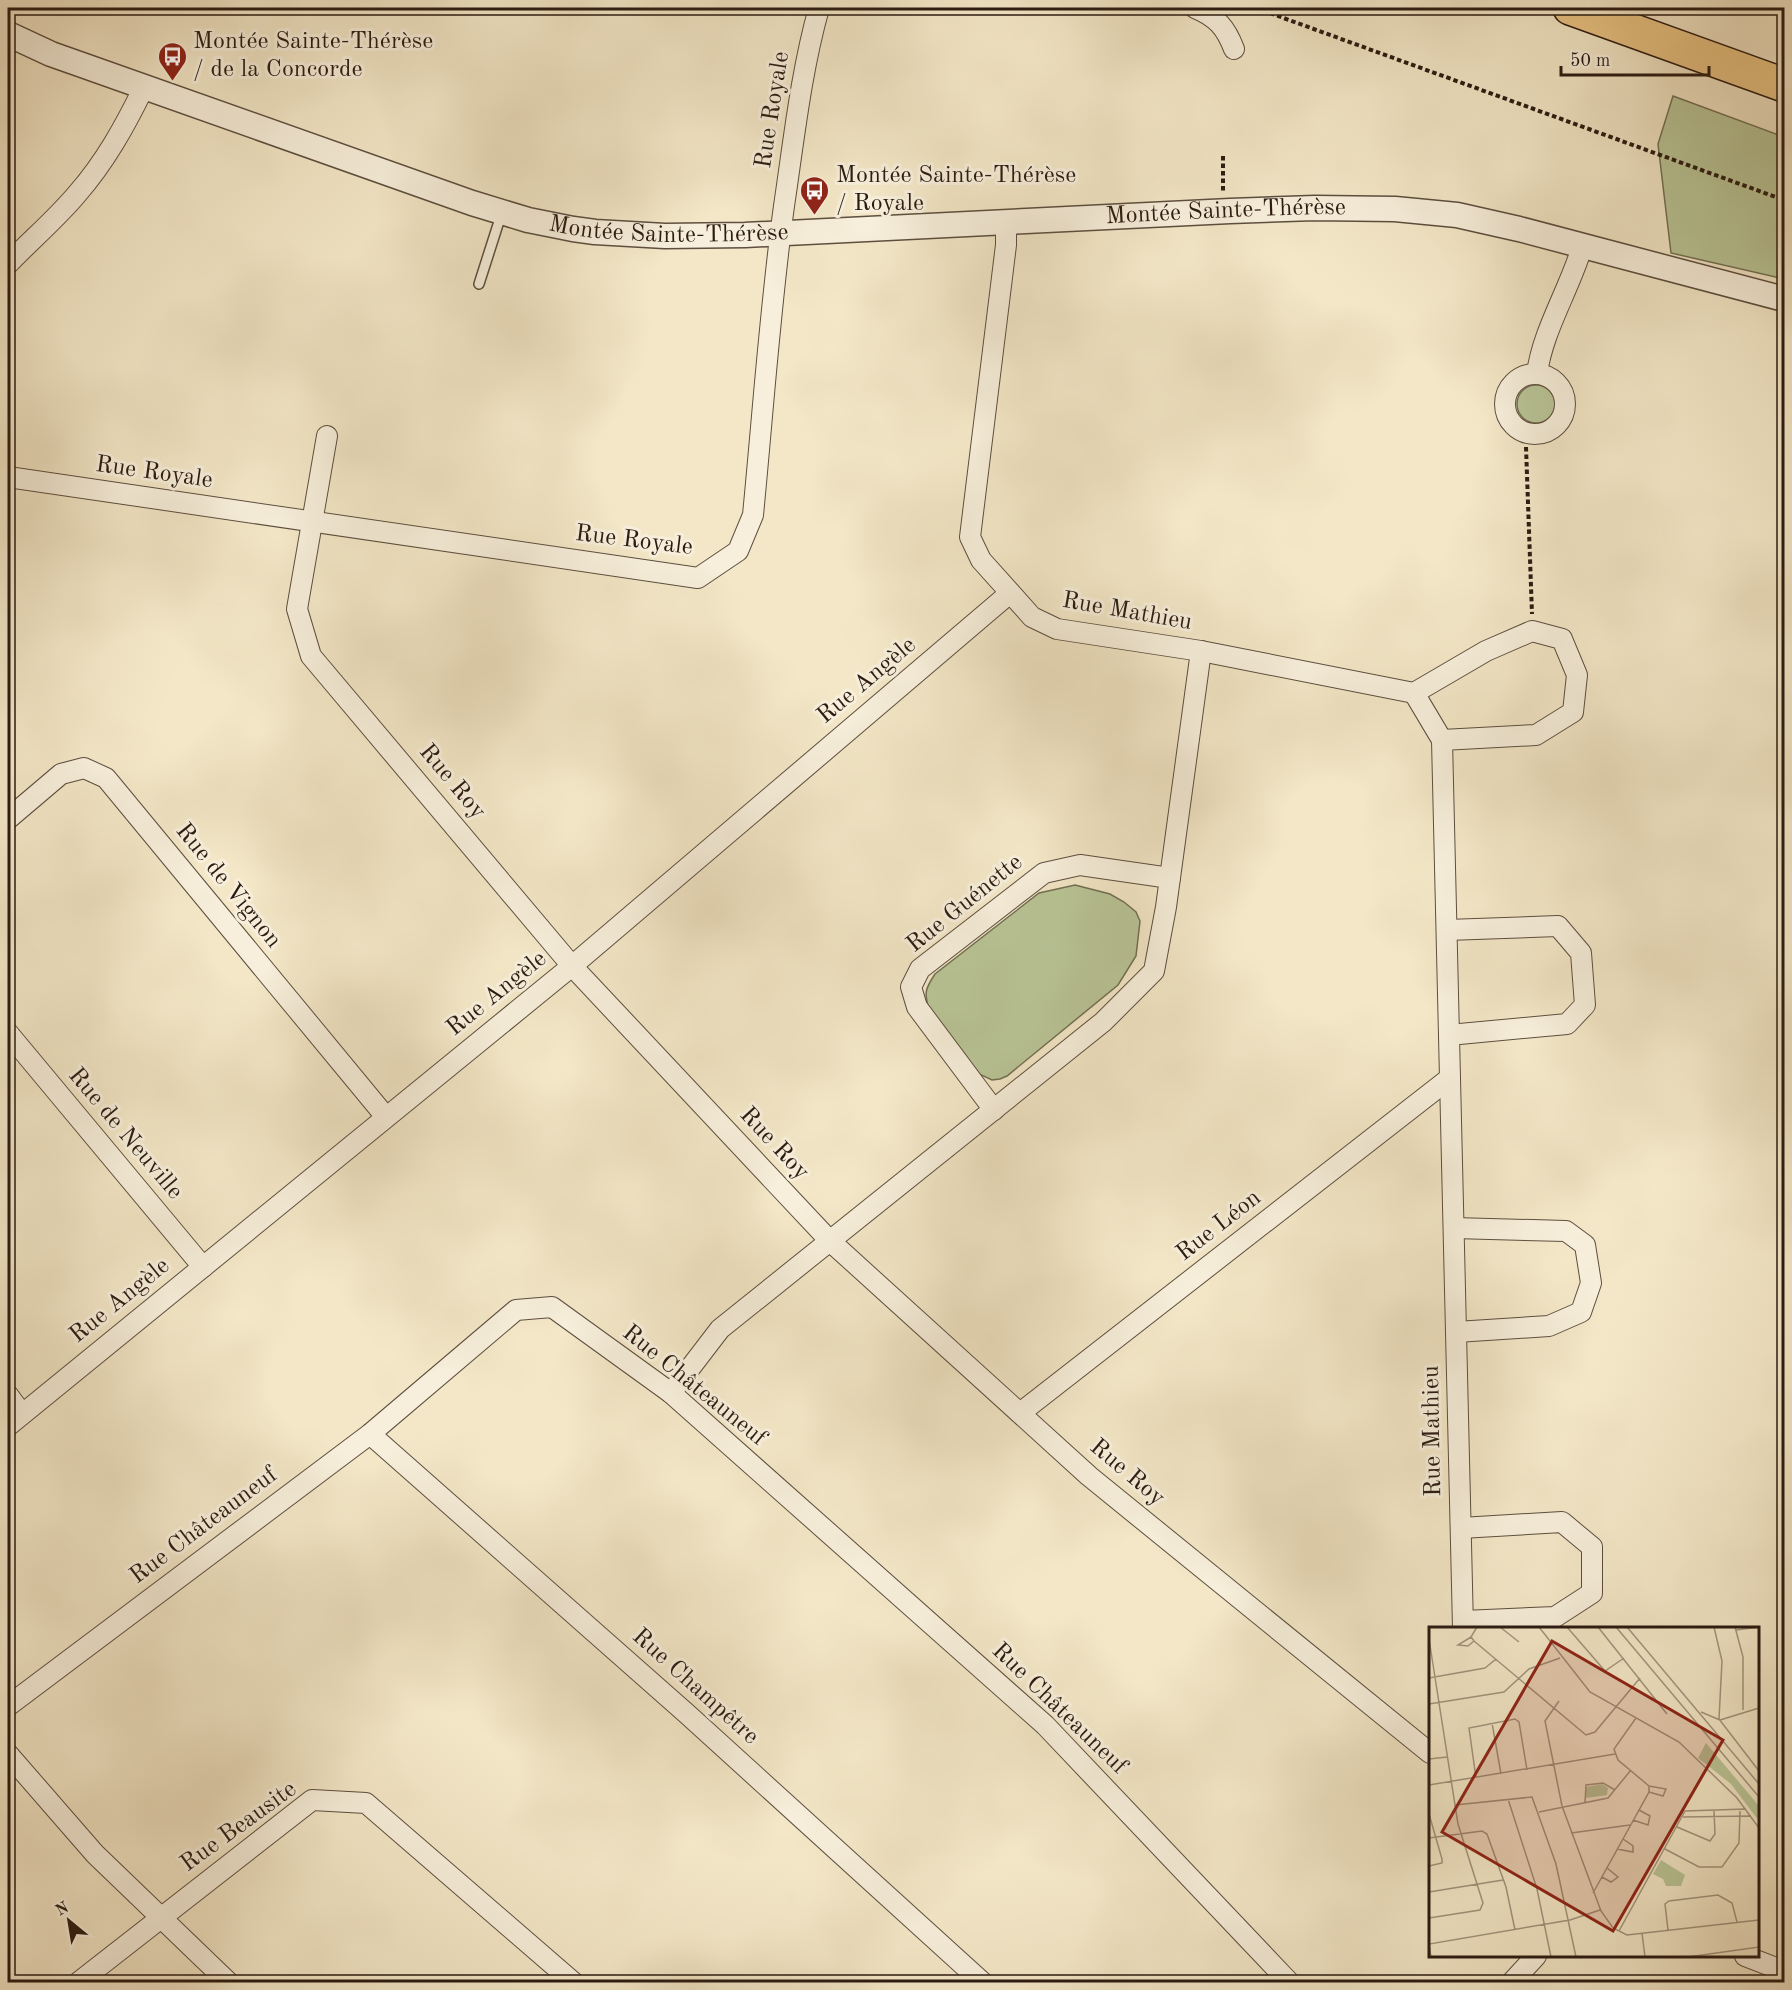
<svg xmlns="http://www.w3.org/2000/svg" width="1792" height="1990" font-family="'Old Standard TT',serif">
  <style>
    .green { fill: #b9c597; stroke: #727054; stroke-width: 1.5 }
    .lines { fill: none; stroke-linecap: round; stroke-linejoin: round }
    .service-casing { stroke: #5d4e3f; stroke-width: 12 }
    .minor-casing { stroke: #5d4e3f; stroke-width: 22 }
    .tertiary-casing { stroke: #5d4e3f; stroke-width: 27 }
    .motorway-casing { stroke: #2b1b12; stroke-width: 36 }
    .path { stroke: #2b1b12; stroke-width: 4; stroke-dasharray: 4.5 3; stroke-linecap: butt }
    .service { stroke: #f7efdb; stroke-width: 9 }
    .minor { stroke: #f7efdb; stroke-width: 20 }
    .tertiary { stroke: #f7efdb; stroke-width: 24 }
    .motorway { stroke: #eac484; stroke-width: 33 }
    .labels { text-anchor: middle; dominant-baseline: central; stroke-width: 6; stroke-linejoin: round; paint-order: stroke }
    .poi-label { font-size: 24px; fill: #2b1b12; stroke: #f7efdb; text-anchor: start }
    .street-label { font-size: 24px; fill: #2b1b12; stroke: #f7efdb }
    .inset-road { fill: none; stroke: #a3957f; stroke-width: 1.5 }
    .view { fill: #8f2418; fill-opacity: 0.15; stroke: #8f2418; stroke-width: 3 }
    .inset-edge { fill: none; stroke: #2b1b12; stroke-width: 3 }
  </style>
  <rect width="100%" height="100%" fill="#f3e7c7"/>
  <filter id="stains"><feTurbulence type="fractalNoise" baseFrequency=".00333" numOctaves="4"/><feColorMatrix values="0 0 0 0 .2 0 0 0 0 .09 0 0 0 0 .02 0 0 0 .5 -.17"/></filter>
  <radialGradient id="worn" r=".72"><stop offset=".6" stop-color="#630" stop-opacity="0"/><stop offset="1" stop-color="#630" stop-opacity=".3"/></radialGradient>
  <g class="green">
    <polygon points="1673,96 1784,137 1784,279 1671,253 1658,144"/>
    <circle cx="1536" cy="404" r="19"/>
    <path d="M1075,885L1110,894L1124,902L1136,912L1140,921L1136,956L1118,985L1007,1076L1000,1079L992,1080L979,1074L929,1010C924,993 925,989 935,974L1039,893Z"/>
  </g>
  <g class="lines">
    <defs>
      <polyline id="service" points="479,284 502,212"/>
      <g id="minor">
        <path d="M1195,8C1217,17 1226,28 1234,49"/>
        <polyline points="1006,222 1006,245 970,537 981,560 1032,617 1057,629 1201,651 1414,693 1442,740 1463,1628"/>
        <path d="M8,264C30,241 56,219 77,194C105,162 125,126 144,87"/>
        <circle cx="1535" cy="404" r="30"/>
        <path d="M1537,374C1542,332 1570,288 1582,247"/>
        <polyline points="327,436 297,609 311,656 572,966 830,1241 1089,1476 1430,1753"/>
        <path d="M8,477L698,578L738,551L753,515C763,412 770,308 784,206C794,139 801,72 819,8"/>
        <polyline points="1414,693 1486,651 1532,631 1562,639 1577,675 1573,712 1536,735 1442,740"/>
        <polyline points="8,819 61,774 84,768 106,778 386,1117"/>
        <polyline points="1447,930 1558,926 1581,953 1585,1005 1567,1024 1449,1035"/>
        <polyline points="8,1033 203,1267"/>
        <polyline points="994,1110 917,1007 911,987 920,969 1044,873 1080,865 1170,878"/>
        <polyline points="1454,1228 1566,1231 1585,1245 1591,1283 1581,1312 1549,1326 1456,1332"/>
        <polyline points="671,1393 720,1329 1103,1022 1154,971 1166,907 1201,651"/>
        <polyline points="8,1395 22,1414"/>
        <polyline points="1020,1413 1450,1078"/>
        <polyline points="8,1426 572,966 1010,593"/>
        <polyline points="370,1434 686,1713 982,1982"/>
        <polyline points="1461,1528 1562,1522 1592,1547 1592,1593 1555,1617 1463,1621"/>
        <polyline points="8,1706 370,1434 516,1310 552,1307 671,1393 1045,1725 1289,1982"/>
        <polyline points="8,1754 95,1854 228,1982"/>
        <polyline points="1745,1956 1784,1971"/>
        <polyline points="79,1982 312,1800 366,1803 573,1982"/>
        <polyline points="1512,1982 1536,1956"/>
      </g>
      <g id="tertiary">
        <path id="s1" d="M8,34L51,54L472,203L528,220L573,229L595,232L665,236L745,235L1230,211L1315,208L1395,209L1457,215L1519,229L1784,299"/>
      </g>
      <polyline id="motorway" points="1570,8 1784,85"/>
    </defs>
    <use href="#service" class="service-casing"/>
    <use href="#minor" class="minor-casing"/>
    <use href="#tertiary" class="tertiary-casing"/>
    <use href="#motorway" class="motorway-casing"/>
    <g class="path">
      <polyline points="1256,8 1784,200"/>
      <polyline points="1223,156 1223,191"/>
      <polyline points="1526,447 1532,614"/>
    </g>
    <use href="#service" class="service"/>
    <use href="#minor" class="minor"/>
    <use href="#tertiary" class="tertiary"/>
    <use href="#motorway" class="motorway"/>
  </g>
  <defs>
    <symbol id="bus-pin" viewBox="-11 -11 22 30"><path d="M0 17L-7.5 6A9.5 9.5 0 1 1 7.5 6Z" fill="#8f2418" stroke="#f7efdb"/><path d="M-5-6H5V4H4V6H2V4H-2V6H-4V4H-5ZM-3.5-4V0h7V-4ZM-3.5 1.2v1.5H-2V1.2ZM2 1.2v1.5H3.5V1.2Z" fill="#fff"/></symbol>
  </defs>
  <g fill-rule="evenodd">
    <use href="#bus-pin" x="156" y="40" width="33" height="45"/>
    <use href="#bus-pin" x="798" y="174" width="33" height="45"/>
  </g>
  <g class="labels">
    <g class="poi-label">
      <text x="193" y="42">Montée Sainte-Thérèse<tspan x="193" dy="28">/ de la Concorde</tspan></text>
      <text x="836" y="176">Montée Sainte-Thérèse<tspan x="836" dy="28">/ Royale</tspan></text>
    </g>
    <g class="street-label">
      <text transform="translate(773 110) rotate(-81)">Rue Royale</text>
      <text stroke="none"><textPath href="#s1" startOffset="1252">Montée Sainte-Thérèse</textPath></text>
      <text stroke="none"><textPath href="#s1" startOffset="694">Montée Sainte-Thérèse</textPath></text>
      <text transform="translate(154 473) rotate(8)">Rue Royale</text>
      <text transform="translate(634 541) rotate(7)">Rue Royale</text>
      <text transform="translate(1127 612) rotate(10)">Rue Mathieu</text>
      <text transform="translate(867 681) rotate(-40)">Rue Angèle</text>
      <text transform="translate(452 782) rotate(50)">Rue Roy</text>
      <text transform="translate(228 886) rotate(51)">Rue de Vignon</text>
      <text transform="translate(965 904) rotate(-39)">Rue Guénette</text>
      <text transform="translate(497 994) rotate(-39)">Rue Angèle</text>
      <text transform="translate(125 1134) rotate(50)">Rue de Neuville</text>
      <text transform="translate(774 1144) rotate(47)">Rue Roy</text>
      <text transform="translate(1219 1226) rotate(-38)">Rue Léon</text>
      <text transform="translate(120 1301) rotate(-39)">Rue Angèle</text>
      <text transform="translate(694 1386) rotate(39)">Rue Châteauneuf</text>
      <text transform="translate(1433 1431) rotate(-91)">Rue Mathieu</text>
      <text transform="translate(1127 1473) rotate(40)">Rue Roy</text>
      <text transform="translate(204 1526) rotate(-37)">Rue Châteauneuf</text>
      <text transform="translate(695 1687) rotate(42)">Rue Champêtre</text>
      <text transform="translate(1059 1709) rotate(44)">Rue Châteauneuf</text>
      <text transform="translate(239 1827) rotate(-36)">Rue Beausite</text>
    </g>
  </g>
  <g transform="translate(1429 1627)">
    <rect width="330" height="330" fill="#f3e7c7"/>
    <path d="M277,116L330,179V194L302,157L269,131ZM173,157L179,161L178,168L157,171V160ZM232,233L256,248L252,259H237L234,252L224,247Z" fill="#b9c597"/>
    <path class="inset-road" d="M48,0L42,10L45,14L157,108L166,105L211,51M71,0L90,15M110,0L161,65L250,115L308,171L330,201M138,0L176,44L195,31M169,0L238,87M187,0L330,170M198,0L330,157M285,0L293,34L290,92L330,144M306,0L314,30V83M307,3L330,0M42,10L29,18L39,19L45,14M0,12L29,197L54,276L51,283L0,291M0,51L56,41L67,32M130,74L116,94L133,179L172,284L184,301L198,308L330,293M0,77L75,65L100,42L131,31M272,85L291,93M291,93L330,81M63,96L72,147M0,132L18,130M47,151L40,101L86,92L90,95L98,143M0,158L186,127M220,159L237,162L234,169L220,165M79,172L108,262L122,330M156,175L157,158L174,156L186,163M26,178L103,170L127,237L147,330M110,185L179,171L202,143M0,187L13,232V236L0,239M254,190L322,189M204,193L219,198L221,189L210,183M248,200L281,214L286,207L285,184M142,206L201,198M0,211L53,204L58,207L77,260L86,303M188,222L204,225V219L194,212M236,222L270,240H293L310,216L311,184M173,250L182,255L189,250L178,241M0,265L74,253M164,266L220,165V159L189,133L185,122L207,91M239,303L236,277L240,274L289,268L303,276L308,295M190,304L256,184L317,182M213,306L216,330M2,330L0,317L141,293L171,283M259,330L330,320"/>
    <path class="view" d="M123,14L294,113L184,304L13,205Z"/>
    <rect width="330" height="330" class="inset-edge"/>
  </g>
  <rect width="1792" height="1990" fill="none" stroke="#f3e7c7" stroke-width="30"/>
  <rect x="9" y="9" width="1774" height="1972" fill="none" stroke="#2b1b12" stroke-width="3"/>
  <rect x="15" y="15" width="1762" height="1960" fill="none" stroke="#2b1b12" stroke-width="1.5"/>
  <g transform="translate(69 1921) rotate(330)" stroke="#f7efdb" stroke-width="4.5" paint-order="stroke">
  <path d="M0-4.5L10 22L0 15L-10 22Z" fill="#2b1b12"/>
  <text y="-9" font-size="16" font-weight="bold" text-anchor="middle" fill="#2b1b12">N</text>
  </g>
  <path d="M1561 66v9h148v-9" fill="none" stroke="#2b1b12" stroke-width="3"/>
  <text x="1570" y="66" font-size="18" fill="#2b1b12" stroke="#f7efdb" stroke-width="4.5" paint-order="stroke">50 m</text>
  <rect width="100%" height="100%" filter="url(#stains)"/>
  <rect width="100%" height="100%" fill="url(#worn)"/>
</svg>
